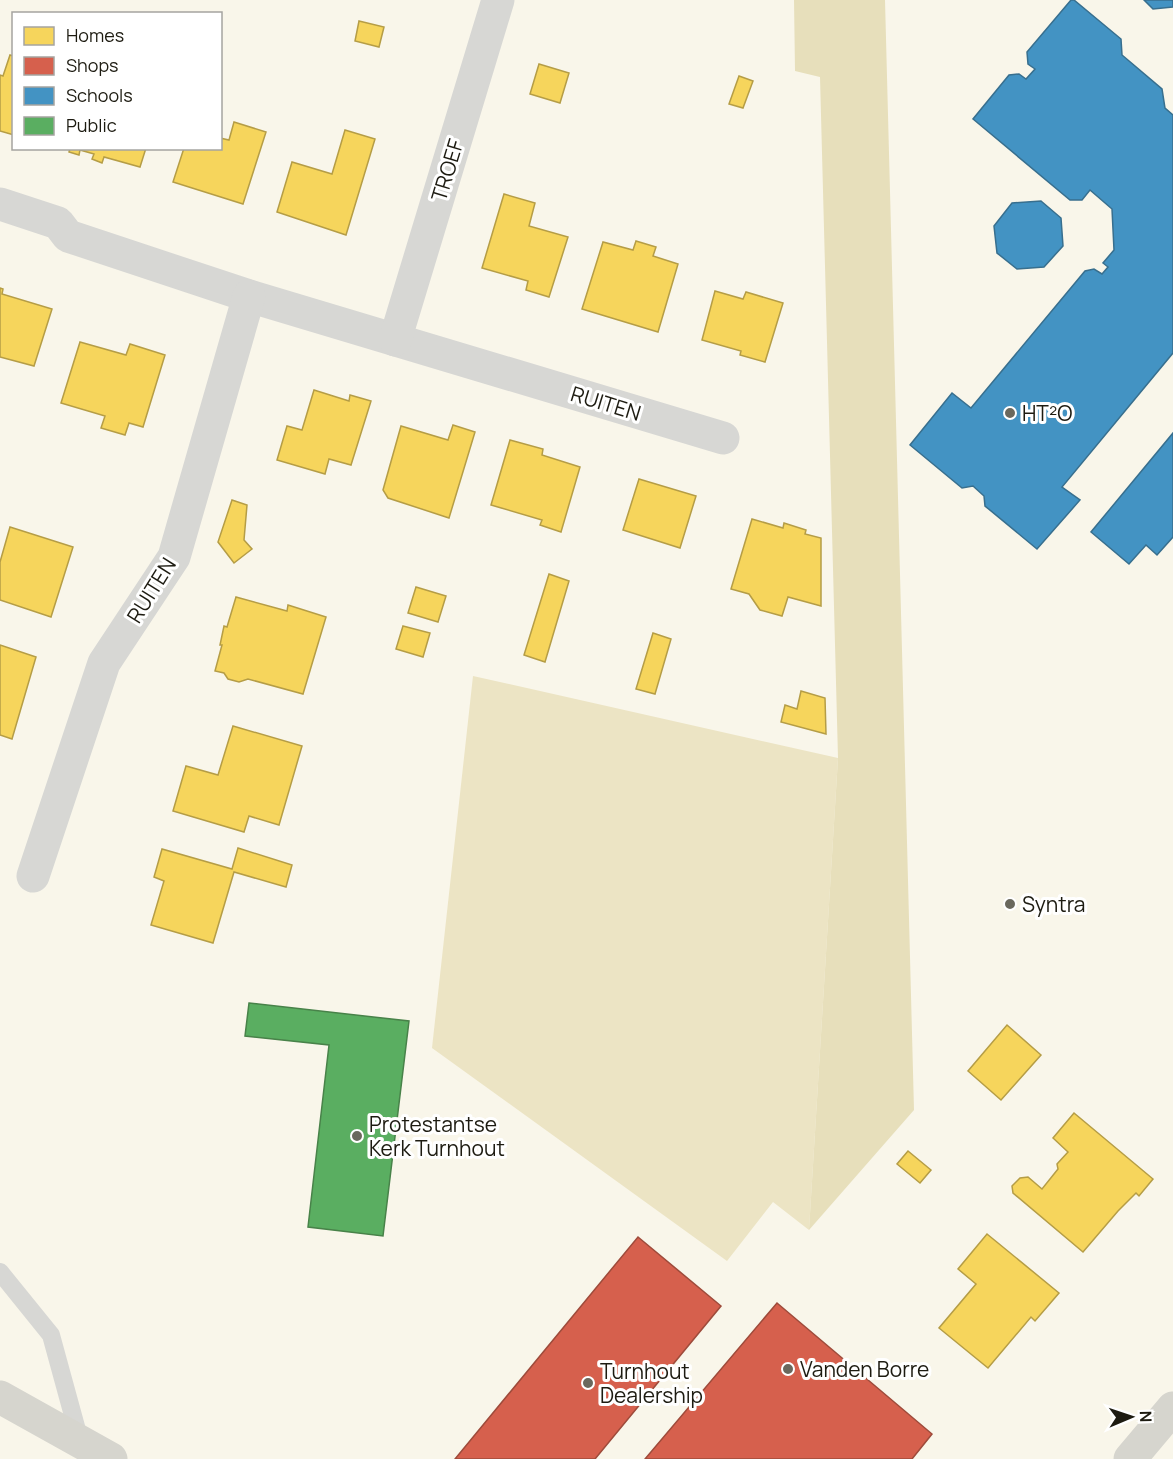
<svg xmlns="http://www.w3.org/2000/svg" width="1173" height="1459" font-family="Manrope,sans-serif">
  <style>
    .green { fill: #ece4c4 }
    .forest { fill: #e7dfbb }
    .homes { fill: #f6d55c; stroke: #b59d46; stroke-width: 1.5 }
    .shops { fill: #d6604d; stroke: #9e4b3b; stroke-width: 1.5 }
    .schools { fill: #4393c3; stroke: #386f8e; stroke-width: 1.5 }
    .public { fill: #5aae61; stroke: #488249; stroke-width: 1.5 }
    .lines { fill: none; stroke-linecap: round; stroke-linejoin: round }
    .lane { stroke: #d7d7d4; stroke-width: 18 }
    .street { stroke: #d7d7d4; stroke-width: 33 }
    .primary { stroke: #d6d5ce; stroke-width: 33 }
    .poi-dot { fill: #6a685d; stroke: #fff; stroke-width: 2 }
    .labels { text-anchor: middle; dominant-baseline: central; stroke-width: 6; stroke-linejoin: round; paint-order: stroke }
    .street-label { font-size: 21px; fill: #1d1b11; stroke: #fff }
    .poi-label { font-size: 21px; fill: #1d1b11; stroke: #fff; text-anchor: start }
  </style>
  <rect width="100%" height="100%" fill="#f9f6ea"/>
  <polygon class="green" points="473,676 838,758 809,1230 773,1202 727,1261 432,1048"/>
  <polygon class="forest" points="794,0 885,0 914,1110 809,1230 838,758 820,77 795,71"/>
  <g class="homes">
    <polygon points="359,21 384,27 379,47 355,41"/>
    <polygon points="10,55 14,56 14,135 0,131 0,75 3,76"/>
    <polygon points="539,64 569,73 560,103 530,94"/>
    <polygon points="739,76 753,81 743,108 729,104"/>
    <polygon points="234,122 266,132 243,204 173,182 184,148 220,148 220,138 229,140"/>
    <polygon points="345,130 375,139 346,235 277,212 292,162 332,174"/>
    <polygon points="70,148 146,148 140,167 104,157 102,163 92,159 94,154 80,150 79,155 69,152"/>
    <polygon points="504,194 535,203 529,226 568,237 549,297 526,290 528,281 482,268"/>
    <polygon points="636,241 656,247 653,256 678,264 658,332 582,309 603,242 633,250"/>
    <polygon points="0,288 3,289 2,294 52,309 34,366 0,357"/>
    <polygon points="715,291 743,299 746,292 783,303 765,362 740,355 741,351 702,340"/>
    <polygon points="80,342 126,355 130,344 165,355 143,427 129,423 125,435 101,428 105,416 61,403"/>
    <polygon points="314,390 349,401 350,395 371,401 351,465 329,459 325,474 277,460 287,426 302,430"/>
    <polygon points="453,425 475,432 449,518 388,498 383,490 401,426 448,440"/>
    <polygon points="510,440 543,449 542,455 580,467 561,532 540,525 542,520 491,505"/>
    <polygon points="639,479 696,496 680,548 623,530"/>
    <polygon points="232,500 247,505 244,540 252,549 234,563 218,542"/>
    <polygon points="752,519 783,528 784,523 806,530 805,534 821,538 821,606 788,597 782,616 760,610 749,594 731,589"/>
    <polygon points="10,527 73,547 51,617 0,600 0,562"/>
    <polygon points="549,574 569,581 545,662 524,655"/>
    <polygon points="416,587 446,596 438,622 408,613"/>
    <polygon points="236,597 287,611 288,605 326,617 303,694 248,679 239,682 228,679 224,673 215,671 222,645 220,645 224,626 227,627"/>
    <polygon points="403,626 430,633 423,657 396,649"/>
    <polygon points="653,633 671,639 655,694 636,689"/>
    <polygon points="0,645 36,657 12,739 0,735"/>
    <polygon points="801,691 825,698 826,734 781,722 785,705 797,709"/>
    <polygon points="233,726 302,746 279,825 249,816 244,832 173,811 186,766 218,775"/>
    <polygon points="238,848 292,865 286,887 234,872 213,943 151,925 164,881 154,877 162,849 232,869"/>
    <polygon points="1007,1025 1041,1055 1001,1100 968,1071"/>
    <polygon points="1074,1113 1153,1179 1139,1196 1136,1193 1118,1211 1083,1252 1013,1193 1012,1186 1020,1178 1028,1177 1042,1189 1058,1169 1057,1164 1068,1152 1053,1138"/>
    <polygon points="908,1151 931,1170 920,1183 897,1164"/>
    <polygon points="987,1234 1059,1293 1035,1321 1031,1317 988,1368 939,1328 976,1284 958,1269"/>
  </g>
  <g class="shops">
    <polygon points="638,1237 721,1306 595,1459 455,1459"/>
    <polygon points="777,1303 932,1434 912,1459 645,1459"/>
  </g>
  <g class="schools">
    <polygon points="1071,0 1074,0 1121,39 1122,55 1162,89 1165,108 1173,115 1173,353 1062,487 1080,500 1037,549 985,506 984,496 973,486 962,488 910,445 952,393 971,408 1085,271 1094,269 1102,274 1108,267 1103,263 1114,250 1112,209 1090,190 1082,200 1070,200 973,119 1009,75 1019,74 1026,79 1035,69 1028,64 1027,52"/>
    <polygon points="1144,0 1173,0 1173,7 1153,9"/>
    <polygon points="1041,201 1061,218 1063,246 1044,267 1017,269 997,253 994,226 1012,203"/>
    <polygon points="1173,433 1173,537 1157,555 1146,545 1129,564 1091,532"/>
  </g>
  <polygon class="public" points="249,1003 409,1021 383,1236 308,1227 329,1045 245,1036"/>
  <g class="lines">
    <polyline class="lane" points="0,1272 51,1335 80,1441"/>
    <g class="street">
      <polyline points="0,204 58,223 68,236 249,296 723,438"/>
      <polyline points="395,340 498,0"/>
      <polyline points="33,876 104,663 174,557 249,296"/>
    </g>
    <g class="primary">
      <polyline points="0,1397 111,1459"/>
      <polyline points="1130,1459 1173,1408"/>
    </g>
  </g>
  <g class="poi-dot">
    <circle cx="1010" cy="413" r="6"/>
    <circle cx="1010" cy="904" r="6"/>
    <circle cx="357" cy="1136" r="6"/>
    <circle cx="788" cy="1369" r="6"/>
    <circle cx="588" cy="1383" r="6"/>
  </g>
  <g class="labels">
    <g class="street-label">
      <text transform="translate(447 170) rotate(-73)">TROEF</text>
      <text transform="translate(606 403) rotate(17)">RUITEN</text>
      <text transform="translate(151 590) rotate(-58)">RUITEN</text>
    </g>
    <g class="poi-label">
      <text x="1022" y="413">HT²O</text>
      <text x="1022" y="904">Syntra</text>
      <text x="369" y="1124">Protestantse<tspan x="369" dy="24">Kerk Turnhout</tspan></text>
      <text x="800" y="1369">Vanden Borre</text>
      <text x="600" y="1371">Turnhout<tspan x="600" dy="24">Dealership</tspan></text>
    </g>
  </g>
  <rect x="12" y="12" width="210" height="138" fill="#ffffff" stroke="#a5a4a0" stroke-width="1.5"/>
  <rect x="24" y="27" width="30" height="18" fill="#f6d55c" stroke="#a5a4a0" stroke-width="1.5"/>
  <text x="66" y="42" font-size="18" fill="#1d1b11">Homes</text>
  <rect x="24" y="57" width="30" height="18" fill="#d6604d" stroke="#a5a4a0" stroke-width="1.5"/>
  <text x="66" y="72" font-size="18" fill="#1d1b11">Shops</text>
  <rect x="24" y="87" width="30" height="18" fill="#4393c3" stroke="#a5a4a0" stroke-width="1.5"/>
  <text x="66" y="102" font-size="18" fill="#1d1b11">Schools</text>
  <rect x="24" y="117" width="30" height="18" fill="#5aae61" stroke="#a5a4a0" stroke-width="1.5"/>
  <text x="66" y="132" font-size="18" fill="#1d1b11">Public</text>
  <g transform="translate(1131 1417) rotate(88)" stroke="#ffffff" stroke-width="4.5" paint-order="stroke">
  <path d="M0-4.5L10 22L0 15L-10 22Z" fill="#1d1b11"/>
  <text y="-9" font-size="16" font-weight="bold" text-anchor="middle" fill="#1d1b11">N</text>
  </g>
</svg>
